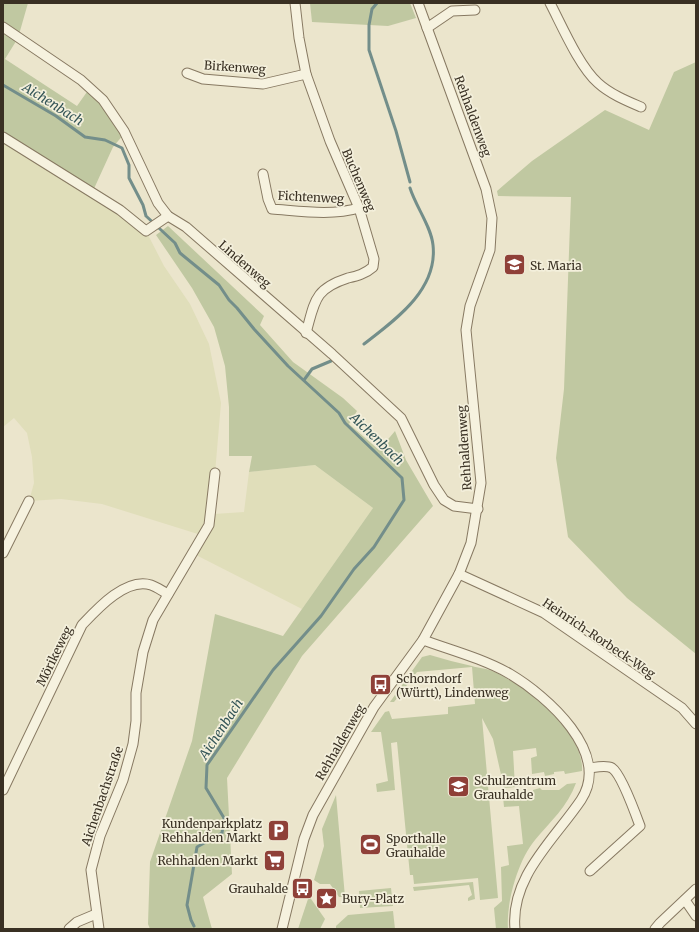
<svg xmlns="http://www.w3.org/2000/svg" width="699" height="932" font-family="Merriweather,serif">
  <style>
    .farmland { fill: #e0deba }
    .green { fill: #c0c8a1 }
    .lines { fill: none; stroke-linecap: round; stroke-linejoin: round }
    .stream { stroke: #738e8a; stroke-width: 3 }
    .street-casing { stroke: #877962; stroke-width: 11 }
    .street { stroke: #f6f2df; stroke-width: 9 }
    .labels { text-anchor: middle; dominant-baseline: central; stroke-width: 3.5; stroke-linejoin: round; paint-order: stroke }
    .street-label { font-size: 12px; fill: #393023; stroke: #f3efdb }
    .poi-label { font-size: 12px; fill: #393023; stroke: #f3efdb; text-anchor: start }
    .water-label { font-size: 13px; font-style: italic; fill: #345557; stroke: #f3efdb }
  </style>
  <rect width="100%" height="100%" fill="#ebe5cc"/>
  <g class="farmland">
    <polygon points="3,139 146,231 164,266 190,304 209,344 221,403 215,473 201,535 102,504 61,499 29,501 34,483 32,457 27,433 14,418 3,427"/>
    <polygon points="315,465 373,508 302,609 196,555 208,536 214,514 244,512 249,472"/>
  </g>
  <g class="green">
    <polygon points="3,3 28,3 18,38 5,59 77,106 89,89 124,134 113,147 92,193 3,139"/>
    <polygon points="310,3 410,3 416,18 388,26 312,22"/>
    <polygon points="696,62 696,654 627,598 568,537 556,458 564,389 571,197 498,196 497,191 532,161 605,110 649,130 674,72"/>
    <polygon points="168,226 264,316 260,325 293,362 343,398 357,411 349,424 379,450 395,431 406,460 433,506 302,656 227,778 232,874 203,897 212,929 150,929 148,924 150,862 192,741 215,614 283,636 373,508 315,465 249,472 252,456 229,456 229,407 225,366 214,327 192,288 156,235"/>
    <path d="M430,655C444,659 458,663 472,666C478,668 486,668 492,671C524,684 585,733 582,771L565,774L564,771L554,772V774L545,776L544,772L532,774L531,758L537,756L536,748L513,751L515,787L504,788L493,739L482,718L498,898L480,900L478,878L414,884L413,875H410L397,742L391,743L395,790L377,792L376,784L388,781L381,732H371L385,712L389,711L392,719L448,714V707L475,704L472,667L417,672L394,702H390L422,657Z"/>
    <path d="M576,783C568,806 550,822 535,840C518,860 506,903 508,929H496L494,908L502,901L501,867L509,865L507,846L523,844L519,806L504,807L503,797L533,793V790L540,788L542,790H559L567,784Z"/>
    <polygon points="336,795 345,897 339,897 330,884 320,884 314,880 324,846 322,829"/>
    <polygon points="473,882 475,899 468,901 468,898 472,895 469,885 414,891 413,887"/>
    <polygon points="391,888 393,906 360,908 359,891"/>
    <polygon points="309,896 325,919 320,929 298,929"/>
    <polygon points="393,911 395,929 336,929 336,926 348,915"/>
  </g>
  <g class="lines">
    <g class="stream">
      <polyline points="377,3 372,9 369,25 369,50 396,131 410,182"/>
      <polyline points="3,85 56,116 85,137 105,140 122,148 129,165 129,178 143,205 146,216 175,243 180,253 219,285 229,300 237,308 254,329 288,366 339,413 345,423 402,478 404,500 374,547 354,569 321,616 273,670 207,765 206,788 224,818 222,833 197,847 187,905 191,920 194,926"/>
      <path d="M364,344C395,320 438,290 433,245C431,226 416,207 410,188"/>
      <polyline points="304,380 312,369 331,361"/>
    </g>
    <defs>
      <g id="street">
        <path d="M295,3L299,38L306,74L330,141L359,208L374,259L373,267C365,274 357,276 348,278C314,289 315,301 306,333"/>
        <path d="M550,3C562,26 579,66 598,83C610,94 627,101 641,107"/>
        <polyline points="3,27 81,80 103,100 124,131 158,203 168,216 186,227 332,354 401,418 434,485 444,500 454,506 478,509"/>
        <polyline points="427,28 452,11 475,10"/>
        <polyline points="187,73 203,79 263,84 306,74"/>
        <polyline points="3,137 120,210 146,231 168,216"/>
        <path d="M263,174L268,199L272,209C300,211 332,216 359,208"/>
        <polyline points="3,553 29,501"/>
        <polyline points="459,574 544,613 682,708 696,724"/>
        <path d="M423,640C451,650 484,659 510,674C547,696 612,753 581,800C554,840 510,877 515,929"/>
        <path d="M590,768C597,767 606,765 612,768C621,774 636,815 640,826L590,871"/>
        <path d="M3,790L82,625C97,609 126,577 151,585C157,587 162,591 168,594"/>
        <polyline points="685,900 696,916"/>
        <polyline points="69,929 77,922 96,914"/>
        <polyline points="99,929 91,870 100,836 123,780 133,744 136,721 136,693 143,652 153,620 209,525 215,473"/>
        <polyline points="282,929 304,839 313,815 374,707 423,640 459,574 471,543 481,483 466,330 470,306 490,250 492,218 486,189 418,3"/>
        <polyline points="655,929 660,923 696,889"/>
      </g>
    </defs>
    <use href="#street" class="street-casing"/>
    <use href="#street" class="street"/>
  </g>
  <defs>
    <symbol id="school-square" viewBox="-11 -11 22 22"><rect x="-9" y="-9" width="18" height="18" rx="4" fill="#8f4038" stroke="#f3efdb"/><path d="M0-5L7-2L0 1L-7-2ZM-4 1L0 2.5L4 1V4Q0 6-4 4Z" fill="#fff"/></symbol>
    <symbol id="bus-square" viewBox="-11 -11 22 22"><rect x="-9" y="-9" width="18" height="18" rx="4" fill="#8f4038" stroke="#f3efdb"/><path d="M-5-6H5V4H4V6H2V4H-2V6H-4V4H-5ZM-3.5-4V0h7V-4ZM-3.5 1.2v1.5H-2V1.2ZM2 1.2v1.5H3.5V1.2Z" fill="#fff"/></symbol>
    <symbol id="parking-square" viewBox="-11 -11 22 22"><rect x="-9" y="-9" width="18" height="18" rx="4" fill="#8f4038" stroke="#f3efdb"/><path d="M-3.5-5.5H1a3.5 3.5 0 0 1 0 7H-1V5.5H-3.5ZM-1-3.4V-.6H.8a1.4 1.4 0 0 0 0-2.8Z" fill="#fff"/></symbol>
    <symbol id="stadium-square" viewBox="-11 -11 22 22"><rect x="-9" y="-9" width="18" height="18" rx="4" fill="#8f4038" stroke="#f3efdb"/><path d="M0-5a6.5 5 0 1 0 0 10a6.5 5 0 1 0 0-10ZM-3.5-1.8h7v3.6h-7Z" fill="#fff"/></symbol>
    <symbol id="supermarket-square" viewBox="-11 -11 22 22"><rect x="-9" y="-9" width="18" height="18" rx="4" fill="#8f4038" stroke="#f3efdb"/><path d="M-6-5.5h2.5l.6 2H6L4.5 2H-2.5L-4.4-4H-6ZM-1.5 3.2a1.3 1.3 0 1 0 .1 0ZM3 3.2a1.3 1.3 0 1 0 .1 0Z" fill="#fff"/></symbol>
    <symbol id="sight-square" viewBox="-11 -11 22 22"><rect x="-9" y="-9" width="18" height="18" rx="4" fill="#8f4038" stroke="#f3efdb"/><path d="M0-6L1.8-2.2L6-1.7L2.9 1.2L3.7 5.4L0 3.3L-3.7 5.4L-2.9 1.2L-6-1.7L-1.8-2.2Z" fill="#fff"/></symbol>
  </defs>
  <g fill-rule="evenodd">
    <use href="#school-square" x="502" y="252" width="25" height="25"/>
    <use href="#bus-square" x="368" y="672" width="25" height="25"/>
    <use href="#school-square" x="446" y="774" width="25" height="25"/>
    <use href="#parking-square" x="266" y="818" width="25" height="25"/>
    <use href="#stadium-square" x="358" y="832" width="25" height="25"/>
    <use href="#supermarket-square" x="262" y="848" width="25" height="25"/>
    <use href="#bus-square" x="290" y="876" width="25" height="25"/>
    <use href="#sight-square" x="314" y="886" width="25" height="25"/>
  </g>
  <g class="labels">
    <g class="street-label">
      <text transform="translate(235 67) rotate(4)">Birkenweg</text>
      <text transform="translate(473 116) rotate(70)">Rehhaldenweg</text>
      <text transform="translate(359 180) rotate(67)">Buchenweg</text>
      <text transform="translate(311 197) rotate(3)">Fichtenweg</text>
      <text transform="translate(245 264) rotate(41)">Lindenweg</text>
      <text transform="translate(464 448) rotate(-94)">Rehhaldenweg</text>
      <text transform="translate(599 638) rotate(34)">Heinrich-Rorbeck-Weg</text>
      <text transform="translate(54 656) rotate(-64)">Mörikeweg</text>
      <text transform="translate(340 742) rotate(-60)">Rehhaldenweg</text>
      <text transform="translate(102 796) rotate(-71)">Aichenbachstraße</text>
    </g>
    <g class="poi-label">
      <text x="530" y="265">St. Maria</text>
      <text x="396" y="678">Schorndorf<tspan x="396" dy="14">(Württ), Lindenweg</tspan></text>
      <text x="474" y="780">Schulzentrum<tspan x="474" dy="14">Grauhalde</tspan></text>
      <text x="262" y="823" text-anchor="end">Kundenparkplatz<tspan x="262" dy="14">Rehhalden Markt</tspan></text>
      <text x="386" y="838">Sporthalle<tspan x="386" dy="14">Grauhalde</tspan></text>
      <text x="258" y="860" text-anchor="end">Rehhalden Markt</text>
      <text x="288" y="888" text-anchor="end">Grauhalde</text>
      <text x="342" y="898">Bury-Platz</text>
    </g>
    <g class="water-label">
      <text transform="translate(53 104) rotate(32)">Aichenbach</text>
      <text transform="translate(377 439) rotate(44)">Aichenbach</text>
      <text transform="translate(221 729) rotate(-57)">Aichenbach</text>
    </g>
  </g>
  <rect width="699" height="932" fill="none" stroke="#393023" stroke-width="8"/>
</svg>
